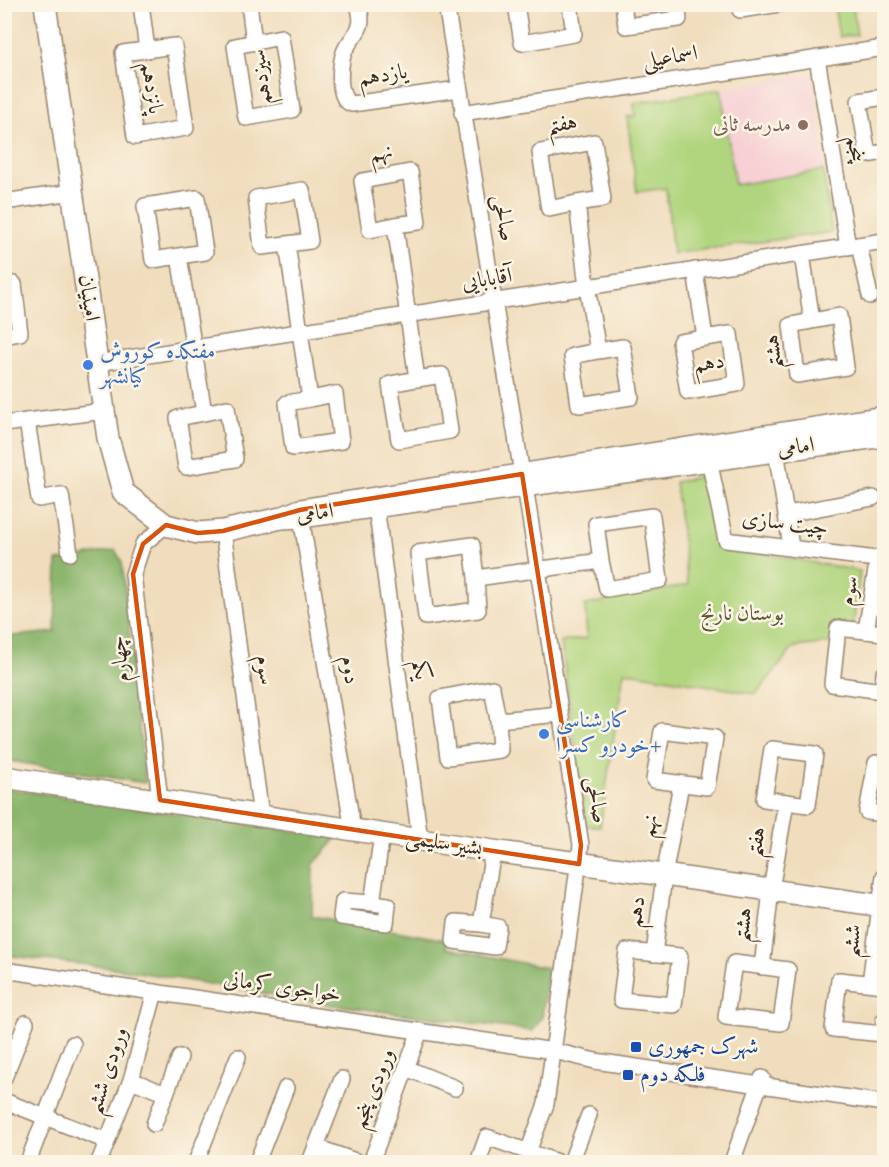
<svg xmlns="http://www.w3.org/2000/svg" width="889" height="1167" font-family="Vollkorn,Amiri,serif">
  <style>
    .built { fill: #f7cfd4 }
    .green { fill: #b0d57e; stroke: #76804e; stroke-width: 1.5 }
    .forest { fill: #8cb66d; stroke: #647046; stroke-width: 1.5 }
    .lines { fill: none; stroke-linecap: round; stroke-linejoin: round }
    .street-casing { stroke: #96846e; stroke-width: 18 }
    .secondary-casing { stroke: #96846e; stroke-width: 24 }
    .street { stroke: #fff; stroke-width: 15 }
    .secondary { stroke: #fff; stroke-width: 21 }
    .marked { fill: none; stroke: #d7540e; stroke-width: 4.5; stroke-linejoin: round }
    .education-dot { fill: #8d6e63; stroke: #fcf5e5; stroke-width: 2 }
    .shop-dot { fill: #3f7fe0; stroke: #fcf5e5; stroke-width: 2 }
    .transit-dot { fill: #1a4fb4; stroke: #fcf5e5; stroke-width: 2 }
    .labels { text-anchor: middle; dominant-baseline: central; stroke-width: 5; stroke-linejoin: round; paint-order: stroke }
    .street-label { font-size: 22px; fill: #3b2a1e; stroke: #fcf5e5 }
    .education-label { font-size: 22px; fill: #785e54; stroke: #fcf5e5; text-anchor: end }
    .shop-label { font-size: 22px; fill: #366cbe; stroke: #fcf5e5; text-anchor: start }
    .park-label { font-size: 22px; fill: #585536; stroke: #fcf5e5 }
    .transit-label { font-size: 22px; fill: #164399; stroke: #fcf5e5; text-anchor: start }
  </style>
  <rect width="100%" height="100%" fill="#fcf5e5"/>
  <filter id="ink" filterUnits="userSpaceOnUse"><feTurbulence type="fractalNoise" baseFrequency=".0167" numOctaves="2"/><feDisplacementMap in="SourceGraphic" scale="12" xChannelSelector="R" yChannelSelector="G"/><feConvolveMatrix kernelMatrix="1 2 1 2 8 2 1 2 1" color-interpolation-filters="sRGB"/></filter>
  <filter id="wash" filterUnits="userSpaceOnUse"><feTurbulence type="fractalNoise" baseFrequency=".008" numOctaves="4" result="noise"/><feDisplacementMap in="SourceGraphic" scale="24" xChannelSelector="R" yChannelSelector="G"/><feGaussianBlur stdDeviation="1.35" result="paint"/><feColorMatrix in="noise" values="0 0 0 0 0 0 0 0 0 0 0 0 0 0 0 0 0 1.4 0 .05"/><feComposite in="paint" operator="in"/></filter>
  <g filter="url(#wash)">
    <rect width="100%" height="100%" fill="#f0ddbd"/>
    <polygon class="built" points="813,73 825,169 735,185 721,89"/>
    <g class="green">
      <polygon points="834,5 859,5 853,8 857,35 839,37"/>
      <polygon points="721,89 735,185 823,170 832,232 673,254 666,188 637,192 627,117 635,116 634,103"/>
      <polygon points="703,476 718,545 860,571 853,626 830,643 794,647 756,694 624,671 600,826 586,826 561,642 587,638 585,605 688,585 675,482"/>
    </g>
    <g class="forest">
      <polygon points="115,550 122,562 145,783 5,760 4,637 55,632 57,561"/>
      <polygon points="4,788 337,838 313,865 312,916 447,940 446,948 548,968 542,1017 533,1031 326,1004 121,969 5,955"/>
    </g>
  </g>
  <g filter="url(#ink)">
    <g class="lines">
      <defs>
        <g id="street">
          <polyline points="141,4 147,50"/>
          <polyline points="249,4 254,42"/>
          <path d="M358,4C360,12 363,21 359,28C356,35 350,41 346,48C339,60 336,100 352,104L459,89"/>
          <polyline points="446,4 522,474"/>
          <polyline points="516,4 522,43 574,34 570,4"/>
          <polyline points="623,4 626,26 679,19 677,4"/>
          <polyline points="739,4 740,10 780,4"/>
          <polygon points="281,37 292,110 246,118 235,46"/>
          <polygon points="174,46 186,128 135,137 123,53"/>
          <polyline points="817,58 848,247"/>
          <polyline points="884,97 859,101 868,155 884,152"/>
          <polyline points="462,113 884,48"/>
          <polyline points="4,202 72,192"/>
          <polyline points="577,203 549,209 540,152 594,142 603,199 577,203 587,287 598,351 623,347 631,397 579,405 572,356 598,351"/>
          <polyline points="395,225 370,230 362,181 410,172 418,222 395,225 417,379 442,375 450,431 399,440 390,384 417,379"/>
          <polyline points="287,244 262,247 256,198 302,190 310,241 287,244 310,399 335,394 341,441 293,448 287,403 310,399"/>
          <polyline points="859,245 870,296"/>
          <polyline points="802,254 812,321 839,316 846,367 797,375 791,325 812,321"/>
          <polyline points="179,256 153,260 145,206 197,198 205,252 179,256 204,413 227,408 235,459 186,467 178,418 204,413"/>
          <polyline points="695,270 705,338 730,334 737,384 688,392 680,342 705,338"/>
          <polyline points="4,285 14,284 20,333 4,336"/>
          <polyline points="97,363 884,241"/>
          <polyline points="27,421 39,499 61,495 70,553"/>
          <polyline points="4,424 104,411"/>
          <polyline points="776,450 791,547"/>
          <polyline points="709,460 726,540 884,560"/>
          <polyline points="525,486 581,845 546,1104 528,1152"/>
          <polyline points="376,506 420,840"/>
          <polyline points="787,514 873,498"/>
          <polyline points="301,517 353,830"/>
          <polyline points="223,531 261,816"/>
          <polyline points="476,578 478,610 426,617 418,553 472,545 476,578 601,561 596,524 652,516 660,580 607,589 601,561"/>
          <polyline points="866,631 878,558"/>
          <polyline points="884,633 838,628 832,684 882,691 884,674"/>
          <polyline points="498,720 492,688 440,698 448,757 500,750 498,720 560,714"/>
          <polygon points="662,731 715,738 707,787 654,780"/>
          <polygon points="772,749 815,754 808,805 764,799"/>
          <polyline points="884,765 876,763 867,812 884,814"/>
          <polyline points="160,800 133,574 143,544 166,525"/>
          <polyline points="372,903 343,901 341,917 386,923 388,905 372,903 382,834"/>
          <polyline points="481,924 456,922 454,941 495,947 498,927 481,924 493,851"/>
          <polygon points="627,951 680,956 674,1005 621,1000"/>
          <polyline points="654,954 664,876 681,784"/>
          <polygon points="734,963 788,970 781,1023 726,1017"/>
          <polyline points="762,967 771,890 786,802"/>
          <polyline points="4,970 554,1051 595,1061 884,1103"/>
          <polyline points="870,983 884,876"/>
          <polyline points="884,985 839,980 833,1029 883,1034 884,1020"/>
          <polyline points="406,1068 455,1088"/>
          <polyline points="4,1078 26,1023"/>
          <polyline points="131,1080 166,1094"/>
          <polyline points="4,1101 107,1141"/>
          <polyline points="154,1124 180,1057"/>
          <polyline points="316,1147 358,1162"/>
          <polyline points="28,1162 73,1044"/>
          <polyline points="99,1162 131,1080 155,992"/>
          <polyline points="196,1162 238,1057"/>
          <polyline points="257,1162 286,1088"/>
          <polyline points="310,1162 342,1079"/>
          <polyline points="371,1162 420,1031"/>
          <polyline points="478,1162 487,1137 557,1162"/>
          <polyline points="571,1162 589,1115"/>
          <polyline points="732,1162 762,1078"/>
        </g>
        <g id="secondary">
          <polyline points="45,4 108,438 123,492 166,525 198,533 223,531 281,518"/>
          <polyline points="884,417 300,510 281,518 301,517 884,436"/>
          <polyline points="4,777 493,851 884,906"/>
        </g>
      </defs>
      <use href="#street" class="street-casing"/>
      <use href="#secondary" class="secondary-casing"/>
      <use href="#street" class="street"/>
      <use href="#secondary" class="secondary"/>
    </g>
  </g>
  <path class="marked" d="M522,474L581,845L579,864L160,800L133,574L143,544L166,525L198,533L223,531L300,510Z"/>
  <circle class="education-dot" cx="803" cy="125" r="6"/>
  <g class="shop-dot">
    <circle cx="88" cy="365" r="6"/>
    <circle cx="544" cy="734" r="6"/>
  </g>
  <g class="transit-dot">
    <rect x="630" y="1041" width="12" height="12" rx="3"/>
    <rect x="622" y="1069" width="12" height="12" rx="3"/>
  </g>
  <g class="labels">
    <g class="street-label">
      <text transform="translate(670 58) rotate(-9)">اسماعیلی</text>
      <text transform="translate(383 76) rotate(-9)">یازدهم</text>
      <text transform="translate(262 77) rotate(-97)">سیزدهم</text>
      <text transform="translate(151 88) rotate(81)">پانزدهم</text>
      <text transform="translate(562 125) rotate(-10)">هفتم</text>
      <text transform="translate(855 149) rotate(81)">پنجم</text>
      <text transform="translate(381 154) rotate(-11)">نهم</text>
      <text transform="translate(503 218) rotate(80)">صالحی</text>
      <text transform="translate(487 280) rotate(-9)">آقابابایی</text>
      <text transform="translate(88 298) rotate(82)">امینیان</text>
      <text transform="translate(774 352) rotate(-95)">هشتم</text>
      <text transform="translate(709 364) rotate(-9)">دهم</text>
      <text transform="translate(796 448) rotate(-8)">امامی</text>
      <text transform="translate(315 514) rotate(-7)">امامی</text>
      <text transform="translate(785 524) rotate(7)">چیت سازی</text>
      <text transform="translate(850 591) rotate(-81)">سوم</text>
      <text transform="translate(121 659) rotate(-97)">چهارم</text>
      <text transform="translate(264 670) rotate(82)">سوم</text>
      <text transform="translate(349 670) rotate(81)">دوم</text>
      <text transform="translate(420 670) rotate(82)">یکم</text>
      <text transform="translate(596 800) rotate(81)">صالحی</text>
      <text transform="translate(650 826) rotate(-79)">نهم</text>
      <text transform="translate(757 842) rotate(-80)">هفتم</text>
      <text transform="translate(444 844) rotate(9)">بشیر سلیمی</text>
      <text transform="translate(637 912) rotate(-83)">دهم</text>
      <text transform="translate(744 925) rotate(-83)">هشتم</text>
      <text transform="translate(853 941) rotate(-83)">ششم</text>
      <text transform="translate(282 988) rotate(8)">خواجوی کرمانی</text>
      <text transform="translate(108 1071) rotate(-72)">ورودی ششم</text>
      <text transform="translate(374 1089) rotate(-69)">ورودی پنجم</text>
    </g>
    <g class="education-label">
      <text x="791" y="125">مدرسه ثانی</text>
    </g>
    <g class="shop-label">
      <text x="100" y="352">مفتکده کوروش<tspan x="100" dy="25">کیانشهر</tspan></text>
      <text x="556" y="721">کارشناسی<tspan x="556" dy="25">خودرو کسرا+</tspan></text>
    </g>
    <g class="park-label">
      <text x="742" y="614">بوستان نارنج</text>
    </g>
    <g class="transit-label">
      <text x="648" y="1047">شهرک جمهوری</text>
      <text x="640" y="1075">فلکه دوم</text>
    </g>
  </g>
  <rect width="889" height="1167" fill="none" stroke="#fcf5e5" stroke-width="24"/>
</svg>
